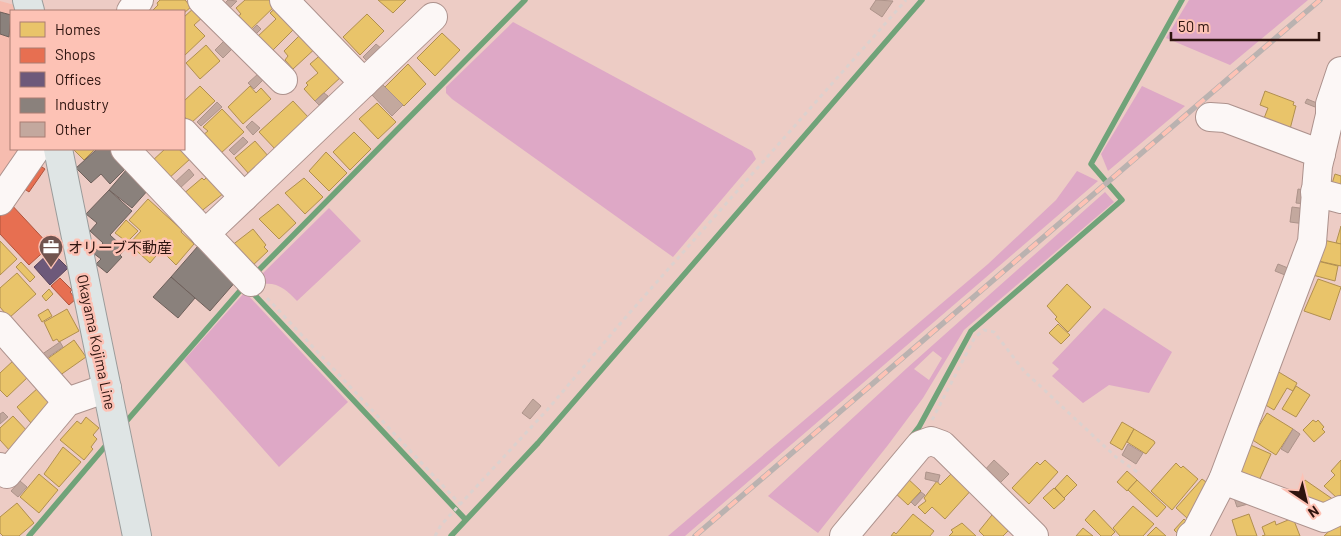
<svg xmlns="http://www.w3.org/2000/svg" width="1341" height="536" font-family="Barlow,'Noto Sans JP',sans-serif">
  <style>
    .built { fill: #f6bcaf }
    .green { fill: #dea8c6; fill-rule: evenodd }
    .homes { fill: #e9c46a; stroke: #b18f4f }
    .shops { fill: #e76f51; stroke: #b0543d }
    .offices { fill: #6d597a; stroke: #5a445a }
    .industry { fill: #8a817c; stroke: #6e605b }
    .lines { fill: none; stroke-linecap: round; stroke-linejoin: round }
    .stream { stroke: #70a379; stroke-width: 5.5 }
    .building { fill: #c3a89e; stroke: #ad938a }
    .minor-casing { stroke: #ad928d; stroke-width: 30 }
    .major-casing { stroke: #9b9c9b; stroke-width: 30 }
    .path { stroke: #dcd1ce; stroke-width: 3; stroke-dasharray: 4 4; stroke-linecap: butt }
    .minor { stroke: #fcf7f6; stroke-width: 28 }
    .major { stroke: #dfe5e5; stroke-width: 28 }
    .rail-casing { stroke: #bab2b0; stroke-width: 5.5 }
    .rail { stroke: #fdc2b5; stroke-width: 4; stroke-dasharray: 11; stroke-linecap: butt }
    .labels { text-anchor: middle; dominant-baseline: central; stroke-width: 5; stroke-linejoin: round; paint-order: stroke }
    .poi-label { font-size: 15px; fill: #2e140f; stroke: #fdc2b5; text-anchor: start }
    .street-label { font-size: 15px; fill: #2e140f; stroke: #fdc2b5 }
  </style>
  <rect width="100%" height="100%" fill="#edccc5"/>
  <polygon class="built" points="0,1 18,6 19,11 11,11 11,149 22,149 0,182"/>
  <g class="green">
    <polygon points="1189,0 1308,0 1230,65 1166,38"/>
    <polygon points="513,22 752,151 756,159 673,257 452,99 446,93 446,87"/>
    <polygon points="1142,86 1185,106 1108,171 1101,154"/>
    <polygon points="1077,171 1098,181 685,536 668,536 988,264 1056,200"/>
    <path d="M1105,192L1114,202L964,330L923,398L888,445L818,533L768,496L907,368ZM933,351L942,358L929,380L914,369Z"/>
    <path d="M329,208L361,241L297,301C287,290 278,282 263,284L258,278Z"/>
    <polygon points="245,292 348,402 279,467 184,360"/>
    <polygon points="1104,308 1172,352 1149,393 1109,385 1083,403 1052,376 1059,369 1052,363"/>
  </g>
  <g class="homes">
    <polygon points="160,0 185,0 191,7 184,13 184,11 152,11 158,5 157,3"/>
    <polygon points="245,0 275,0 278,3 245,35 237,17 241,14 236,8"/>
    <polygon points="378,0 406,0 393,13"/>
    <polygon points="280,4 299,24 267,56 255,39 276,19 270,13"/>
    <polygon points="195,7 204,16 194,25 205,36 184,56 184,17"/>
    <polygon points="367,14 384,31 360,55 343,37"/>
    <polygon points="303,32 319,45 293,69 285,60 288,56 284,51"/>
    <polygon points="442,33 460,50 435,76 417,58"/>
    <polygon points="206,45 220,61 200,79 186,63"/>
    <polygon points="324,52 342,76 315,101 304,89 308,85 306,83 318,73 310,64"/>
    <polygon points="408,64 426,84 404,106 385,87"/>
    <polygon points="200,86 215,101 190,124 184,116 184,101"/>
    <polygon points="250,86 256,93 261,88 271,99 243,124 228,107"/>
    <polygon points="1265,91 1294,102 1293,105 1296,106 1289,133 1263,121 1268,108 1260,105"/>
    <polygon points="293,101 309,118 276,150 259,132"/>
    <polygon points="377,103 396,122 378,139 359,119"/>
    <polygon points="222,109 244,132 220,154 203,135 208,131 203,127"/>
    <polygon points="354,132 371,149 350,170 333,152"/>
    <polygon points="255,141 269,157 249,174 235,158"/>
    <polygon points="73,149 95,149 84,160"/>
    <polygon points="165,149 180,149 190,159 167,180 151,162"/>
    <polygon points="326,152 347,173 329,191 309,171"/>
    <polygon points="1335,174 1341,176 1341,193 1330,190"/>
    <polygon points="208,176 224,193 199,213 182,195 202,178 204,180"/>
    <polygon points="304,178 323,197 305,214 285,193"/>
    <polygon points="148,199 182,230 181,232 194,244 176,265 161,250 150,263 129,244 141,231 129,220"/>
    <polygon points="278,204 296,223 279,239 259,219"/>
    <polygon points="126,220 138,231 127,242 115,233"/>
    <polygon points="1341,226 1341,244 1336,243"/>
    <polygon points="253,229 266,245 264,247 268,251 250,268 231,246"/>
    <polygon points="1319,239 1341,244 1341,266 1314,260"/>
    <polygon points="0,241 17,259 0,275"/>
    <polygon points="1313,260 1338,266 1335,281 1309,274"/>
    <polygon points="21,262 35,277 30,282 16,267"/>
    <polygon points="17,273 36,294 9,318 0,307 0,288"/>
    <polygon points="1318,279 1341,287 1330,320 1304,311"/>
    <polygon points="1067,284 1091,307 1068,332 1055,319 1057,317 1047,306"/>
    <polygon points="49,289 53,294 46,301 42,296"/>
    <polygon points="48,309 52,316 42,322 38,315"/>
    <polygon points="67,309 79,331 59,342 57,339 53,341 44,322"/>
    <polygon points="1058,324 1070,335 1061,344 1049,333"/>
    <polygon points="74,340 86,357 56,378 43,362"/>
    <polygon points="14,360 29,376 7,397 0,390 0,373"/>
    <polygon points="1272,368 1297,383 1293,391 1287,388 1274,410 1257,400"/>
    <polygon points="1296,386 1310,395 1296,417 1282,409"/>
    <polygon points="39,387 53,402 31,423 17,407"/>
    <polygon points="1267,413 1293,429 1276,455 1251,439"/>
    <polygon points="13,416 30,434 11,452 0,440 0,428"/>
    <polygon points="86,417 99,428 93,435 97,439 91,447 93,449 84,460 60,440 77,421 81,424"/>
    <polygon points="1313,420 1316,422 1318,420 1324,427 1322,429 1325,432 1314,442 1303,430"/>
    <polygon points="1122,422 1134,429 1122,450 1110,443"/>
    <polygon points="1134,429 1154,441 1155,443 1146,454 1127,442"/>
    <polygon points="1246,443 1271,454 1257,485 1233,474"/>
    <polygon points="63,447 81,462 59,487 44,474"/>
    <polygon points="1045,460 1058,472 1029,504 1012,488 1037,462 1040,465"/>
    <polygon points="1341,460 1341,495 1337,498 1324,486 1335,475 1331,471"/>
    <polygon points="1176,463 1181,468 1183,466 1198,479 1172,510 1151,491"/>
    <polygon points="955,470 974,487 945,519 932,507 925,514 918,507 926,501 924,498 937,481 940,485"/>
    <polygon points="1127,471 1137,480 1127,491 1117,482"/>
    <polygon points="39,474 58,490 39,513 20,497"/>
    <polygon points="1067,475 1077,485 1064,498 1055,488"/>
    <polygon points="906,477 921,491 908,505 893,491"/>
    <polygon points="1202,479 1214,488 1187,518 1176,508"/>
    <polygon points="1137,480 1166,507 1157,517 1128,490"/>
    <polygon points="1305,480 1334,500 1329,508 1294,497"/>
    <polygon points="1054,488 1065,499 1054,509 1043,498"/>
    <polygon points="17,503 34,523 19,536 3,536 0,533 0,517"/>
    <polygon points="1133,506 1154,524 1143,536 1120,536 1113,528"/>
    <polygon points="996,510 1013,526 1003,536 984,536 979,531"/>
    <polygon points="1094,510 1115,532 1111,536 1101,536 1085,520"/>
    <polygon points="913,514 934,531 930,536 891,536 894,532 896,534"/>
    <polygon points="1249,514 1257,536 1237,536 1232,520"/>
    <polygon points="1293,518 1300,536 1262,536 1265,535 1262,527 1275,521 1276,525"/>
    <polygon points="1184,519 1190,525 1179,535 1174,530"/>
    <polygon points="1341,520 1341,536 1324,536"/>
    <polygon points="962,523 976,536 949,536 953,532 951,530"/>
    <polygon points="1156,527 1166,536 1147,536"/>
    <polygon points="1083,528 1093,536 1076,536"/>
  </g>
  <g class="shops">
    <polygon points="36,163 45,169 29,192 20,186"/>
    <polygon points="9,202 50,246 29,265 0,234 0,216"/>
    <polygon points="60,278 72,290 70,292 76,299 69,305 51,286"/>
  </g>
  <polygon class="offices" points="51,251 68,268 50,285 34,267"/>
  <g class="industry">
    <polygon points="0,12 11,15 9,37 0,34"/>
    <polygon points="97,149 110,149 127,167 110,184 101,174 91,183 76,168"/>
    <polygon points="127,169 149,189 132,208 109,190"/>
    <polygon points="109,190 132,211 110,235 125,249 120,255 122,257 107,273 96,264 101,259 93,253 103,243 90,231 97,223 86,214"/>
    <polygon points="198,246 237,280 210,311 171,277"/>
    <polygon points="171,277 195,298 178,318 153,297"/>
  </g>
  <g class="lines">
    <g class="stream">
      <polyline points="255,274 525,0"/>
      <polyline points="251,291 465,519"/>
      <polyline points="124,424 245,285"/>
      <polyline points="912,436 919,427 971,331 1122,200 1091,164 1182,0"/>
      <polyline points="29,536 108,443"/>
      <polyline points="451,536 538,443 922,0"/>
    </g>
  </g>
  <g class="building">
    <polygon points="228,0 237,1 227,11 222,6"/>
    <polygon points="876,0 893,1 882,17 870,9"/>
    <polygon points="257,25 261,29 251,39 247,35"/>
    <polygon points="225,40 233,48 223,58 215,50"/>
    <polygon points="376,44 382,49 369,63 363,57"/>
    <polygon points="259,73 265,78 254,89 248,83"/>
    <polygon points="382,84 403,105 392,116 372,95"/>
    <polygon points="324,93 328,96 319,105 315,101"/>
    <polygon points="1307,99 1317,103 1315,107 1305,103"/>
    <polygon points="217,102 222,107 201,126 197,122"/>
    <polygon points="252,121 260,128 253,135 246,127"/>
    <polygon points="243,137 248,142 234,155 229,150"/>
    <polygon points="189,169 194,175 177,191 172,185"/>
    <polygon points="1298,189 1309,191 1306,204 1296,203"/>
    <polygon points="1292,207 1307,209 1305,224 1290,222"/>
    <polygon points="1278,264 1293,270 1290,277 1275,271"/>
    <polygon points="60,342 63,347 41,362 38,357"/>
    <polygon points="533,399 541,406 530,419 522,413"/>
    <polygon points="3,412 8,417 0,424 0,414"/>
    <polygon points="1293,429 1300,434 1288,453 1281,449"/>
    <polygon points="1128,444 1143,453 1136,464 1122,455"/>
    <polygon points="994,460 1009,474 997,486 983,472"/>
    <polygon points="926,472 940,475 938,482 925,479"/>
    <polygon points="20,481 27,487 18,497 11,491"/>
    <polygon points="921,492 925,495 915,506 911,502"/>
    <polygon points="1234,498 1248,504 1237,507"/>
  </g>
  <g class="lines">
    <defs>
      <g id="minor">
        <polyline points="202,0 283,80"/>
        <polyline points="284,0 364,83"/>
        <polyline points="131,11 139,0"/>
        <polyline points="1210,117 1225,118 1321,154"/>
        <polyline points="184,133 244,197"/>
        <polyline points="125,149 251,282"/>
        <polyline points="1315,192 1341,199"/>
        <polyline points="0,201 36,149"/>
        <polyline points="205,234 433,17"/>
        <polyline points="0,326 67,402"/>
        <polyline points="0,467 7,474 67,402 107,388"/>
        <polyline points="1223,480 1324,518 1341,510"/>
        <polyline points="844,536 920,445 931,441 942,445 1034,536"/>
        <polyline points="1191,536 1196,532 1223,480 1312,242 1318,166 1330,115 1330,104 1341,71"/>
      </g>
      <g id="major">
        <polyline points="27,0 30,11"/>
        <polyline points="58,149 137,536"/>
      </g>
    </defs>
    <use href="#minor" class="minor-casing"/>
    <use href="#major" class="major-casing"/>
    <g class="path">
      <polyline points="267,298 460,504"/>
      <polyline points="932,420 975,337 984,330 994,332 1024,371 1116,457 1140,474"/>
      <polyline points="435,536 441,525 548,409 625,318 906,0"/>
    </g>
    <use href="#minor" class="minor"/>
    <use href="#major" class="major"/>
    <defs>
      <polyline id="rail" points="695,536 1320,0"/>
    </defs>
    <use href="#rail" class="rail-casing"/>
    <use href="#rail" class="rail"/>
  </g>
  <defs>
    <symbol id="office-pin" viewBox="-11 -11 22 30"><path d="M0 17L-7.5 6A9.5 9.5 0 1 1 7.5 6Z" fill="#71544f" stroke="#fdc2b5"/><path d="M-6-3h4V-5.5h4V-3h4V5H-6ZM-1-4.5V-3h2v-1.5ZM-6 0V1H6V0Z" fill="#fff"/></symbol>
  </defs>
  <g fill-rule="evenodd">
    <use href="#office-pin" x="37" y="233" width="28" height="38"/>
  </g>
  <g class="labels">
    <g class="poi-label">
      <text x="68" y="247">オリーブ不動産</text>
    </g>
    <g class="street-label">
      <text transform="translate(97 342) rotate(78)">Okayama Kojima Line</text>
    </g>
  </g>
  <rect x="10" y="10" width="175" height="140" fill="#fdc2b5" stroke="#aa7c73"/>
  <rect x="20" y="22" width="25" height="15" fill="#e9c46a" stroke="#aa7c73"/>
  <text x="55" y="35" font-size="15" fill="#2e140f">Homes</text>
  <rect x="20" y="48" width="25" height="15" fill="#e76f51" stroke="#aa7c73"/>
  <text x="55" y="60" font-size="15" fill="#2e140f">Shops</text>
  <rect x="20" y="72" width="25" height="15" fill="#6d597a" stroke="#aa7c73"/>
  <text x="55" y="85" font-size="15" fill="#2e140f">Offices</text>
  <rect x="20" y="98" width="25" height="15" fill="#8a817c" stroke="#aa7c73"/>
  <text x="55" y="110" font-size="15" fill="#2e140f">Industry</text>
  <rect x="20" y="122" width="25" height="15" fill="#c3a89e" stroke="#aa7c73"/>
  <text x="55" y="135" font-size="15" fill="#2e140f">Other</text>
  <g transform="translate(1306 501) rotate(145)" stroke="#fdc2b5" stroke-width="4" paint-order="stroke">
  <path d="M0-4L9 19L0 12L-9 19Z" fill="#2e140f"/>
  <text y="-8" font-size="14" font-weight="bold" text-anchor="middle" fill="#2e140f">N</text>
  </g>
  <path d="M1171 32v8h148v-8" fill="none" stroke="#2e140f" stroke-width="2.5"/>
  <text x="1178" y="32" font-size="15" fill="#2e140f" stroke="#fdc2b5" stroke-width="4" paint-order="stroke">50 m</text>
</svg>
